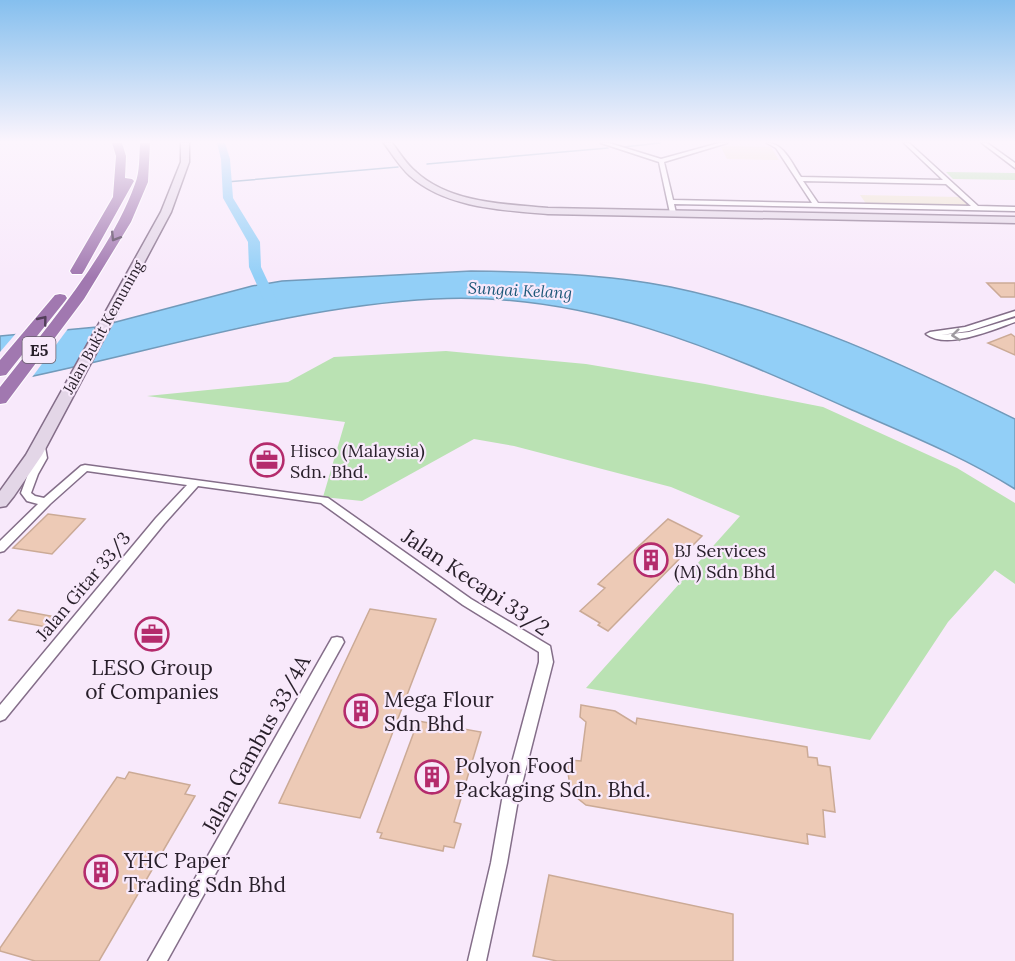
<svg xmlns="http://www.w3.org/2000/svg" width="1015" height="961" font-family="Lora,serif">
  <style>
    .commercial { fill: #eee4cf }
    .green { fill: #bae2b3 }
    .water { fill: #92cff7; stroke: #729aba; stroke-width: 1.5 }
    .pier { fill: #f8e9fb }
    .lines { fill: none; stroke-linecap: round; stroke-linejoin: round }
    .stream { stroke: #729aba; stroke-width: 1.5 }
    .river { fill: #92cff7; fill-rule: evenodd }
    .building { fill: #edcab6; stroke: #cbaa96; stroke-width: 1.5 }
    .street-casing { stroke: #846e89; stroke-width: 3 }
    .secondary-casing { stroke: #846e89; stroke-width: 3 }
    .highway-casing { stroke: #fff; stroke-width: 2 }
    .street { fill: #fff; fill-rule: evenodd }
    .secondary { fill: #e3d6e7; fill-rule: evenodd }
    .highway { fill: #a178b0; fill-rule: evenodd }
    .oneway { stroke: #523e59 }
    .oneway2 { stroke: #9e9a9f }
    .labels { text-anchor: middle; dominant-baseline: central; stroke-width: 4.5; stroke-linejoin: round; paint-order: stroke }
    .far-street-label { font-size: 15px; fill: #281f2a; stroke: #f8e9fb }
    .far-water-label { font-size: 16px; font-style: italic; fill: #1c5778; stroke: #f8e9fb }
    .shield { fill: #f8e9fb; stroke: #665c69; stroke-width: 1.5 }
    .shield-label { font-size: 16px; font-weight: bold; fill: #281f2a }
    .poi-label { font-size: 18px; fill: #281f2a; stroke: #f8e9fb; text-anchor: start }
    .street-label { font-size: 18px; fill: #281f2a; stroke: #f8e9fb }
    .near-street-label { font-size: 21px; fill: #281f2a; stroke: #f8e9fb }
    .near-poi-label { font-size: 21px; fill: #281f2a; stroke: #f8e9fb; text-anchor: start }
  </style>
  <rect width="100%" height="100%" fill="#f8e9fb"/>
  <g class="commercial">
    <polygon points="725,146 771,147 779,160 727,159 721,147"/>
    <polygon points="860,195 960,197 971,207 867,205"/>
  </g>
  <g class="green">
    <polygon points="946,172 1015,173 1015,180 953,179"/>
    <polygon points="446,351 586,364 705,384 823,407 957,468 1015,503 1015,584 995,570 948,622 870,740 586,688 740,516 671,487 514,446 474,439 362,501 323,497 345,422 147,396 288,382 334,357"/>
  </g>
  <path class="water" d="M471,271C536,272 607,274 671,287C792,312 905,365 1015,419V489C964,457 907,434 852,410C716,349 586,291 434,299C285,307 144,355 0,383V336L97,327L252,286L282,281Z"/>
  <polygon class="pier" points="70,326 30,380 0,386 0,352 18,331"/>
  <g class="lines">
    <g class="stream">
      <polyline points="623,147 660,143"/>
      <polyline points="427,164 608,148"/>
      <polyline points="226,182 398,167"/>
    </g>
    <polygon class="river" points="217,143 225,143 230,159 233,198 260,242 261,267 276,299 277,303 276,306 266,306 265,303 249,267 248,242 223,198 221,159"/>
  </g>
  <g class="building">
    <polygon points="987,283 1015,283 1015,297 1001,297"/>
    <polygon points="1011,334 1015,337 1015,355 988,343"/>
    <polygon points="48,514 85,519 52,554 13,548"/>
    <polygon points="668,519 702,536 608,631 598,625 600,623 580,611 605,588 598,584"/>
    <polygon points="370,609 436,619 360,818 279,803"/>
    <polygon points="18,610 61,618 52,628 9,620"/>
    <polygon points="581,705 615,711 636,724 637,718 807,747 808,757 817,758 818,765 830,767 835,812 823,810 825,837 807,834 808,844 586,805 571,793 567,766 570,760 581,761 586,722 580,717"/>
    <polygon points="418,721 481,732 454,822 461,824 454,848 444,846 443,851 380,838 382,833 377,832"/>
    <polygon points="129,772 190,785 185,794 195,796 99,961 35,961 0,951 0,948 117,777 125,779"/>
    <polygon points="549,875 733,914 733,961 557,961 533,956"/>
  </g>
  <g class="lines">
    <defs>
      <g id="street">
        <path d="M601,143H609L661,159L719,143H727L664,162L673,200L812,203L776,148L767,143C784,143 792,164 801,177L943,180L904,143H909L978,206L1015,207V211L674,204L676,213L673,215L670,213L659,162ZM803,181L946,184L971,206L818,203Z"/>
        <polygon points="982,143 987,143 1015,163 1015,168"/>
        <path d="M1015,311V316L969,331L941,335L969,332L1015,318V322C992,330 947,350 926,334L930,332L965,327Z"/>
        <polygon points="40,444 45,447 47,458 38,474 31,493 35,496 44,498 81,466 85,465 328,498 471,599 550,646 553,662 518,800 507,863 486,961 468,961 491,863 502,800 539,662 539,652 463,605 321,503 198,486 164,524 5,719 0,721 0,705 156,518 187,485 87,471 50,504 4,551 0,552 0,541 38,504 27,501 21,493 28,474 37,458 35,447"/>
        <polygon points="337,637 342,638 344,642 167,961 148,961 332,638"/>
      </g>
      <g id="secondary">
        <polygon points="181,143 189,143 189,162 171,212 42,455 14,496 6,506 0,507 0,491 26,455 161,212 181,162"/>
        <path d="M384,143H392C400,153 406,164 416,172C450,203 504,204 548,208L1015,217V223L548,214C502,210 446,208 410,176C400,167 392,154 384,143Z"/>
      </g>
      <g id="highway">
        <polygon points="112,143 122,143 126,156 125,178 132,179 134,181 84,271 82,274 72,274 70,271 113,197 116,156"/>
        <path d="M140,143H150L148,182L131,222L84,299L6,403L0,404V387C46,328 110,254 135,184C140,172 139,156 140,143Z"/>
        <polygon points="60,294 65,295 67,298 65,301 6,375 0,376 0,360 55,295"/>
      </g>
    </defs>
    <use href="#street" class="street-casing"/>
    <use href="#secondary" class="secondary-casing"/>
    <use href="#highway" class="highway-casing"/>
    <use href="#street" class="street"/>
    <use href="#secondary" class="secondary"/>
    <use href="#highway" class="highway"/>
  </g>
  <defs><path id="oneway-chevron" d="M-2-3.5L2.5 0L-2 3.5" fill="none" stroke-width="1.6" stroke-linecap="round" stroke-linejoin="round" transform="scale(1.5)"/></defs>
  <g class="oneway">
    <use href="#oneway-chevron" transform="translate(115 237) rotate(122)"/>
    <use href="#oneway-chevron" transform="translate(43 320) rotate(-51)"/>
  </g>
  <use class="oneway2" href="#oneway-chevron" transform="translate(956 335) rotate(174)"/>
  <linearGradient id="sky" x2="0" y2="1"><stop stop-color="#85bfee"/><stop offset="0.51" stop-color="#fcf5fd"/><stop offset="1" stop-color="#fcf5fd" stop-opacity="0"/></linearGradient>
  <rect width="1015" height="278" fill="url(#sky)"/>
  <defs>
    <symbol id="office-ring" viewBox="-11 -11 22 22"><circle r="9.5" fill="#f8e9fb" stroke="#b42b6c" stroke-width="1.5"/><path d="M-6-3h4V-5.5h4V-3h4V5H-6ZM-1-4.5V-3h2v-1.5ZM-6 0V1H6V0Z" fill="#b42b6c"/></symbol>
    <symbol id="building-ring" viewBox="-11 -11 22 22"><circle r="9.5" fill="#f8e9fb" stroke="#b42b6c" stroke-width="1.5"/><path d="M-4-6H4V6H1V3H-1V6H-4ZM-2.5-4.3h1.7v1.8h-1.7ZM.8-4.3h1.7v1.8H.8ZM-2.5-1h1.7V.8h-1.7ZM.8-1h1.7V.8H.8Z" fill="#b42b6c"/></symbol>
  </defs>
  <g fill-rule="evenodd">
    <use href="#office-ring" x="248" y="441" width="38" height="38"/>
    <use href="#building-ring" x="632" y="541" width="38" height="38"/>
    <use href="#office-ring" x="133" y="615" width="38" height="38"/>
    <use href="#building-ring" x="342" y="692" width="38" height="38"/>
    <use href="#building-ring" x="413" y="758" width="38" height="38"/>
    <use href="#building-ring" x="82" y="853" width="38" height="38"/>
  </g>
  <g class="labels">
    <g class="far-street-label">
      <text transform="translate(103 327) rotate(-61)">Jalan Bukit Kemuning</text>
    </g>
    <g class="far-water-label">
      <text transform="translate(520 290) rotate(3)">Sungai Kelang</text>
    </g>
    <rect class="shield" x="22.5" y="337" width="33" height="26" rx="4.5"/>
    <g class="shield-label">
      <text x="39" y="350">E5</text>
    </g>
    <g class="poi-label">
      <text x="290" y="450">Hisco (Malaysia)<tspan x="290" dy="21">Sdn. Bhd.</tspan></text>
      <text x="674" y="550">BJ Services<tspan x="674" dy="21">(M) Sdn Bhd</tspan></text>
    </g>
    <g class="street-label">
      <text transform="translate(83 586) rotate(-50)">Jalan Gitar 33/3</text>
    </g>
    <g class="near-street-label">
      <text transform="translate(476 582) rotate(34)">Jalan Kecapi 33/2</text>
      <text transform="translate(256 744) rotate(-61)">Jalan Gambus 33/4A</text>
    </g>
    <g class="near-poi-label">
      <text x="152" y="667" text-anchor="middle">LESO Group<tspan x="152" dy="24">of Companies</tspan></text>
      <text x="384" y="699">Mega Flour<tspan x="384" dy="24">Sdn Bhd</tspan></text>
      <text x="455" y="765">Polyon Food<tspan x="455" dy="24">Packaging Sdn. Bhd.</tspan></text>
      <text x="124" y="860">YHC Paper<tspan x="124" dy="24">Trading Sdn Bhd</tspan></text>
    </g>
  </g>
</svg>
